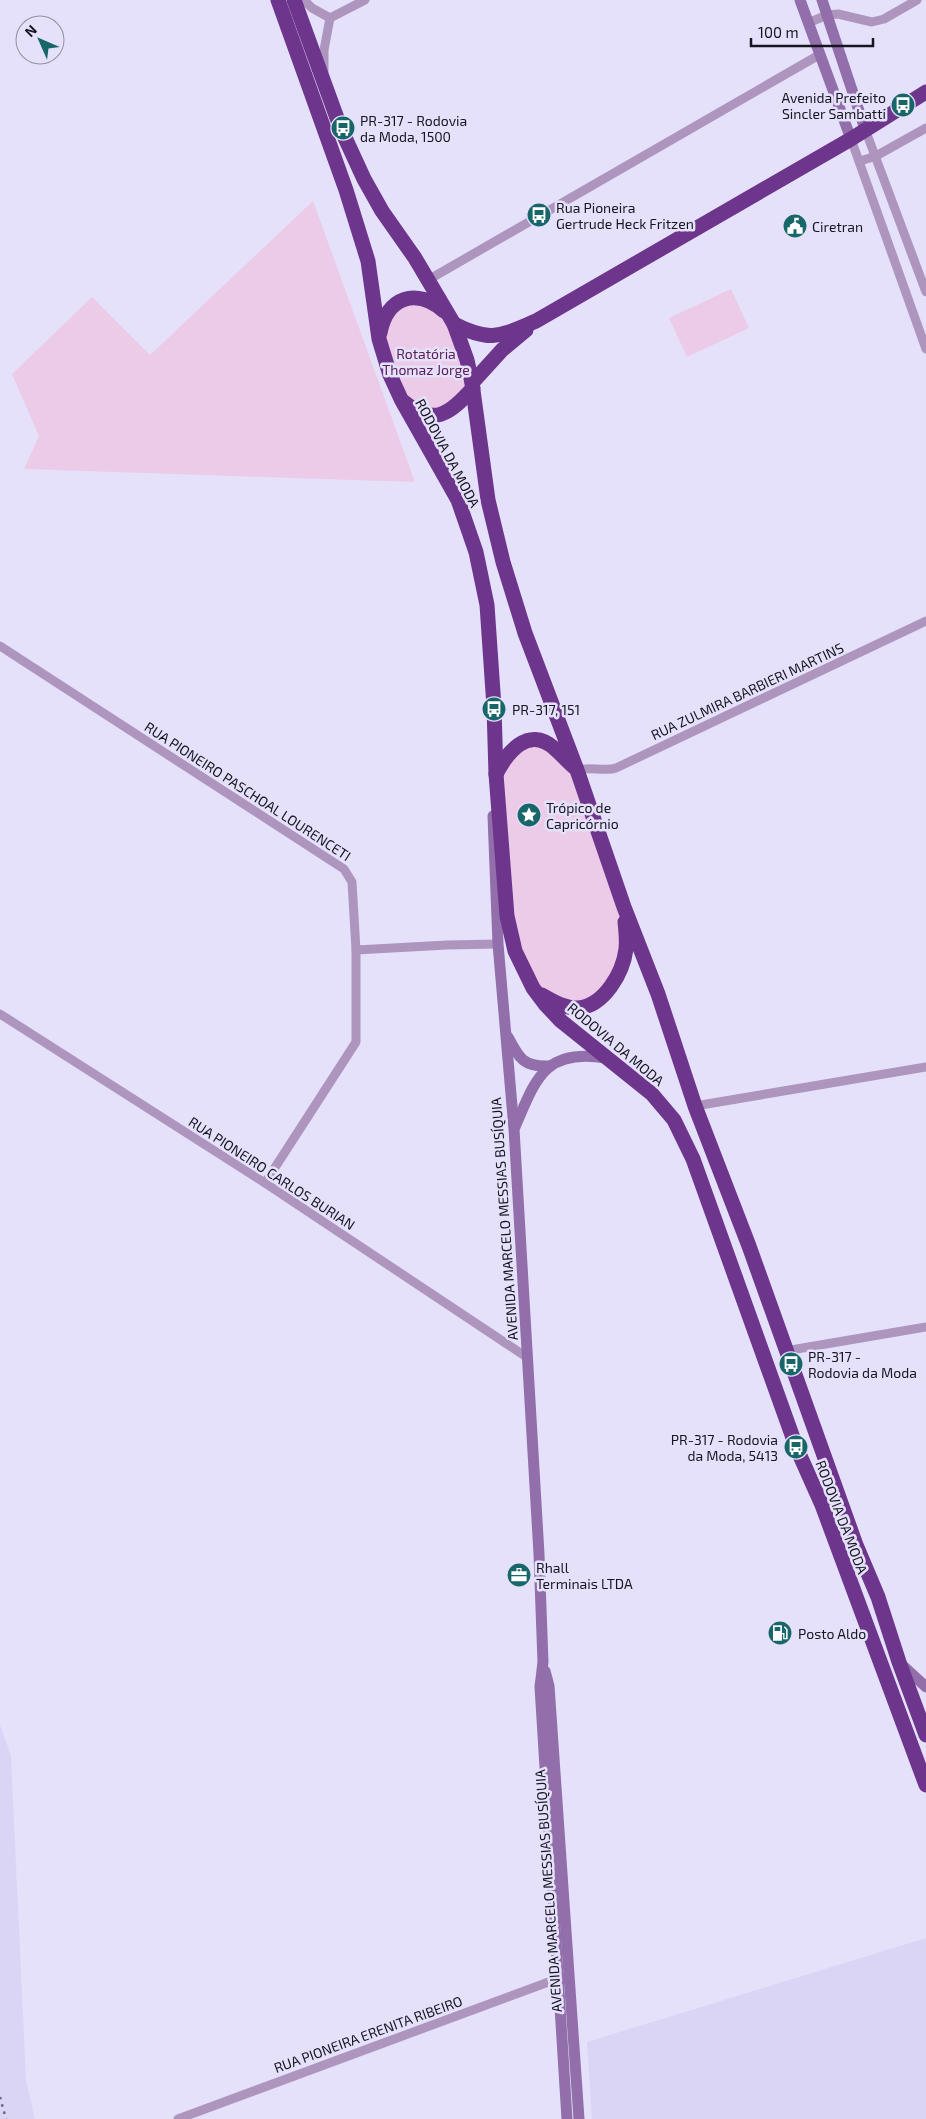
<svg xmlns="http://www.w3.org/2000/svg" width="926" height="2119" font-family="'Exo 2',sans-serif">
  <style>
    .built { fill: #dad5f5 }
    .green { fill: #eccbe8 }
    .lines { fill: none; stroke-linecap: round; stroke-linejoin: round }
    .street { stroke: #ae95be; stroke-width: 9 }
    .secondary { stroke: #926eaa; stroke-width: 11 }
    .highway { stroke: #6d368c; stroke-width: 15 }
    .rail { stroke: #686576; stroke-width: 2.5; stroke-dasharray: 2.5 5; stroke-linecap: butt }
    .labels { text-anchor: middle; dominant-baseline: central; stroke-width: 5; stroke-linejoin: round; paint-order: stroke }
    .poi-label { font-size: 14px; fill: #171520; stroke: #e5e1fb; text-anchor: start }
    .park-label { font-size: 14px; fill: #5b2057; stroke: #e5e1fb }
    .street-label { font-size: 14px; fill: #171520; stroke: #e5e1fb }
  </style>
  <rect width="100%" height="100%" fill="#e5e1fb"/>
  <g class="built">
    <polygon points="0,1725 11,1756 26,2080 35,2119 0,2119"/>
    <polygon points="926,1938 926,2119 592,2119 587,2042"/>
  </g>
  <g class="green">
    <polygon points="313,201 415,482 24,469 39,436 12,374 92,297 150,355"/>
    <polygon points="731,289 749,328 687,357 669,318"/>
    <polygon points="410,298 449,315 472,383 459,403 416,412 390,375 383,321"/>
    <polygon points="534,740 577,770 624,907 617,978 577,1008 533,988 515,951 496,774"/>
  </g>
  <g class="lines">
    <g class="street">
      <polyline points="304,0 312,8 330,18"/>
      <polyline points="808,23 827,15 838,14 872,22 884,19 917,0"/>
      <polyline points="324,71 324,50 330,18 365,0"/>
      <polyline points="865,129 926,292"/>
      <polyline points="851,139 926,349"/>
      <polyline points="860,161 876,156 926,128"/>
      <polyline points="428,280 819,55"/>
      <polyline points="0,646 344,869 352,882 356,950 356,1042 265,1183"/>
      <path d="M577,770C590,766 604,772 616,768L926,621"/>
      <polyline points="356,950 447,945 498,944"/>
      <polyline points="0,1014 265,1183 528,1358"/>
      <polyline points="695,1106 926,1067"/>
      <polyline points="785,1351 926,1327"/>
      <polyline points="178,2119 562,1977"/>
    </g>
    <g class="secondary">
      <polyline points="800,0 851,139"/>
      <polyline points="822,0 865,129"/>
      <polyline points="493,816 498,944 514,1129 539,1554 543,1662 540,1687 567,2119"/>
      <path d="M508,1037C519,1058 523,1067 549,1066"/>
      <path d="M515,1127C536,1079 544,1048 606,1058"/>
      <polyline points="901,1664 926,1687"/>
      <polyline points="545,1671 549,1686 579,2119"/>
    </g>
    <g class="highway">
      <polyline points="278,0 346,190 368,261 379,339 390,375 401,399 458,500 476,552 487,605 494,707 496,774 507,916 515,951 533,988 545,1004 561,1021 652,1094 674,1120 693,1159 797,1449 822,1505 926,1785"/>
      <polyline points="294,0 341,129 364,179 382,211 415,258 454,324 467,360 472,383 488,500 503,562 525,633 577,770 624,907 658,994 695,1106 749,1246 856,1545 878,1597 899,1662 926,1735"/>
      <path d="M454,324C491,343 500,336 536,321L851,139L926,92"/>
      <path d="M380,333C387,297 416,287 444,311"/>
      <polyline points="472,383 502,350 526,330"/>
      <path d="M404,402C434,427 450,414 473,388"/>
      <path d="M496,774C507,753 528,725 554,748C561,754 567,761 574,767"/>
      <path d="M542,995C553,1001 565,1009 578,1008C604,1006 623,973 626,949C627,940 626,931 625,922"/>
    </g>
    <polyline class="rail" points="0,2097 6,2119"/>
  </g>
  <defs>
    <symbol id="bus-disc" viewBox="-11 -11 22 22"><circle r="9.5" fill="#186669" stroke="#e5e1fb"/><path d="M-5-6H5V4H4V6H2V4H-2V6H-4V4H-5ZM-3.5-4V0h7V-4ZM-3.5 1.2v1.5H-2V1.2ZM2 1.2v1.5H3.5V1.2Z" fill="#fff"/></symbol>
    <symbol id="civic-disc" viewBox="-11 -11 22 22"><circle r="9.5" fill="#186669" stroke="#e5e1fb"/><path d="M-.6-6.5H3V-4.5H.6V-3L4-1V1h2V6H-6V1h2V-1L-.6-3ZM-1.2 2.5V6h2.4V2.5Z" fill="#fff"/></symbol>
    <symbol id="sight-disc" viewBox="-11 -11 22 22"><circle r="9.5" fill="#186669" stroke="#e5e1fb"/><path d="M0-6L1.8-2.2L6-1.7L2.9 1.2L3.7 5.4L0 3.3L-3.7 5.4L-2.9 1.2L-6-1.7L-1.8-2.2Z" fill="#fff"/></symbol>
    <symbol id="office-disc" viewBox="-11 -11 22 22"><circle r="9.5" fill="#186669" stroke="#e5e1fb"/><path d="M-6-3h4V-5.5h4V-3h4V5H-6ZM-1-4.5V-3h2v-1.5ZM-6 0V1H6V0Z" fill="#fff"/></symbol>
    <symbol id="fuel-disc" viewBox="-11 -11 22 22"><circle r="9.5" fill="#186669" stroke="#e5e1fb"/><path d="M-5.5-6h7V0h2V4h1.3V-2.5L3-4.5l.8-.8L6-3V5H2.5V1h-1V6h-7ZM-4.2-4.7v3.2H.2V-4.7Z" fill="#fff"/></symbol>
  </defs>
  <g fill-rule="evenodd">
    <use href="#bus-disc" x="889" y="91" width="28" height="28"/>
    <use href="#bus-disc" x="329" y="114" width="28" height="28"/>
    <use href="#bus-disc" x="525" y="201" width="28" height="28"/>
    <use href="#civic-disc" x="781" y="212" width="28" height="28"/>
    <use href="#bus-disc" x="480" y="695" width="28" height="28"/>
    <use href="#sight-disc" x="515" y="801" width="28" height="28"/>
    <use href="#bus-disc" x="777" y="1350" width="28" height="28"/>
    <use href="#bus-disc" x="782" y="1433" width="28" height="28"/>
    <use href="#office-disc" x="505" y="1561" width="28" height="28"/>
    <use href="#fuel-disc" x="766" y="1619" width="28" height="28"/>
  </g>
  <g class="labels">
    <g class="poi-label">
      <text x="886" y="97" text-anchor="end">Avenida Prefeito<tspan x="886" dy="16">Sincler Sambatti</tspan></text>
      <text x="360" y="120">PR-317 - Rodovia<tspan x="360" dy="16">da Moda, 1500</tspan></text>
      <text x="556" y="207">Rua Pioneira<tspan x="556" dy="16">Gertrude Heck Fritzen</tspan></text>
      <text x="812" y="226">Ciretran</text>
      <text x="512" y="709">PR-317, 151</text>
      <text x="546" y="807">Trópico de<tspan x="546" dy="16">Capricórnio</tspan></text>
      <text x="808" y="1356">PR-317 -<tspan x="808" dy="16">Rodovia da Moda</tspan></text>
      <text x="778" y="1439" text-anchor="end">PR-317 - Rodovia<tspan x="778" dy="16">da Moda, 5413</tspan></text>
      <text x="536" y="1567">Rhall<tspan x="536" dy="16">Terminais LTDA</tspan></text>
      <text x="798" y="1633">Posto Aldo</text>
    </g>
    <g class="park-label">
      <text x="426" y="353">Rotatória<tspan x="426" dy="16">Thomaz Jorge</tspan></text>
    </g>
    <g class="street-label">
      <text transform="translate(448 453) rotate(62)">RODOVIA DA MODA</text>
      <text transform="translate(747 691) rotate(-25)">RUA ZULMIRA BARBIERI MARTINS</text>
      <text transform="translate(248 791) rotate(33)">RUA PIONEIRO PASCHOAL LOURENCETI</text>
      <text transform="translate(616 1044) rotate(40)">RODOVIA DA MODA</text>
      <text transform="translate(272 1173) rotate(33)">RUA PIONEIRO CARLOS BURIAN</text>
      <text transform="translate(504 1219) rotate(-94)">AVENIDA MARCELO MESSIAS BUSÍQUIA</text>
      <text transform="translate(842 1517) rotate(69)">RODOVIA DA MODA</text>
      <text transform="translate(548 1891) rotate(-94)">AVENIDA MARCELO MESSIAS BUSÍQUIA</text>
      <text transform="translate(368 2034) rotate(-20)">RUA PIONEIRA ERENITA RIBEIRO</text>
    </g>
  </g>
  <g transform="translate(40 40) rotate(315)"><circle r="24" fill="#e5e1fb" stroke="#938fa3"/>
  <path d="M0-4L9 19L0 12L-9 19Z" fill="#186669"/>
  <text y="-8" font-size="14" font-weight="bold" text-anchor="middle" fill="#171520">N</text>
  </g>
  <path d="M751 38v8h122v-8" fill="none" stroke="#171520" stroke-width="2.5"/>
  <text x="758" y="38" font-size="15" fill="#171520" stroke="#e5e1fb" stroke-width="4" paint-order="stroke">100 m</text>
</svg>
